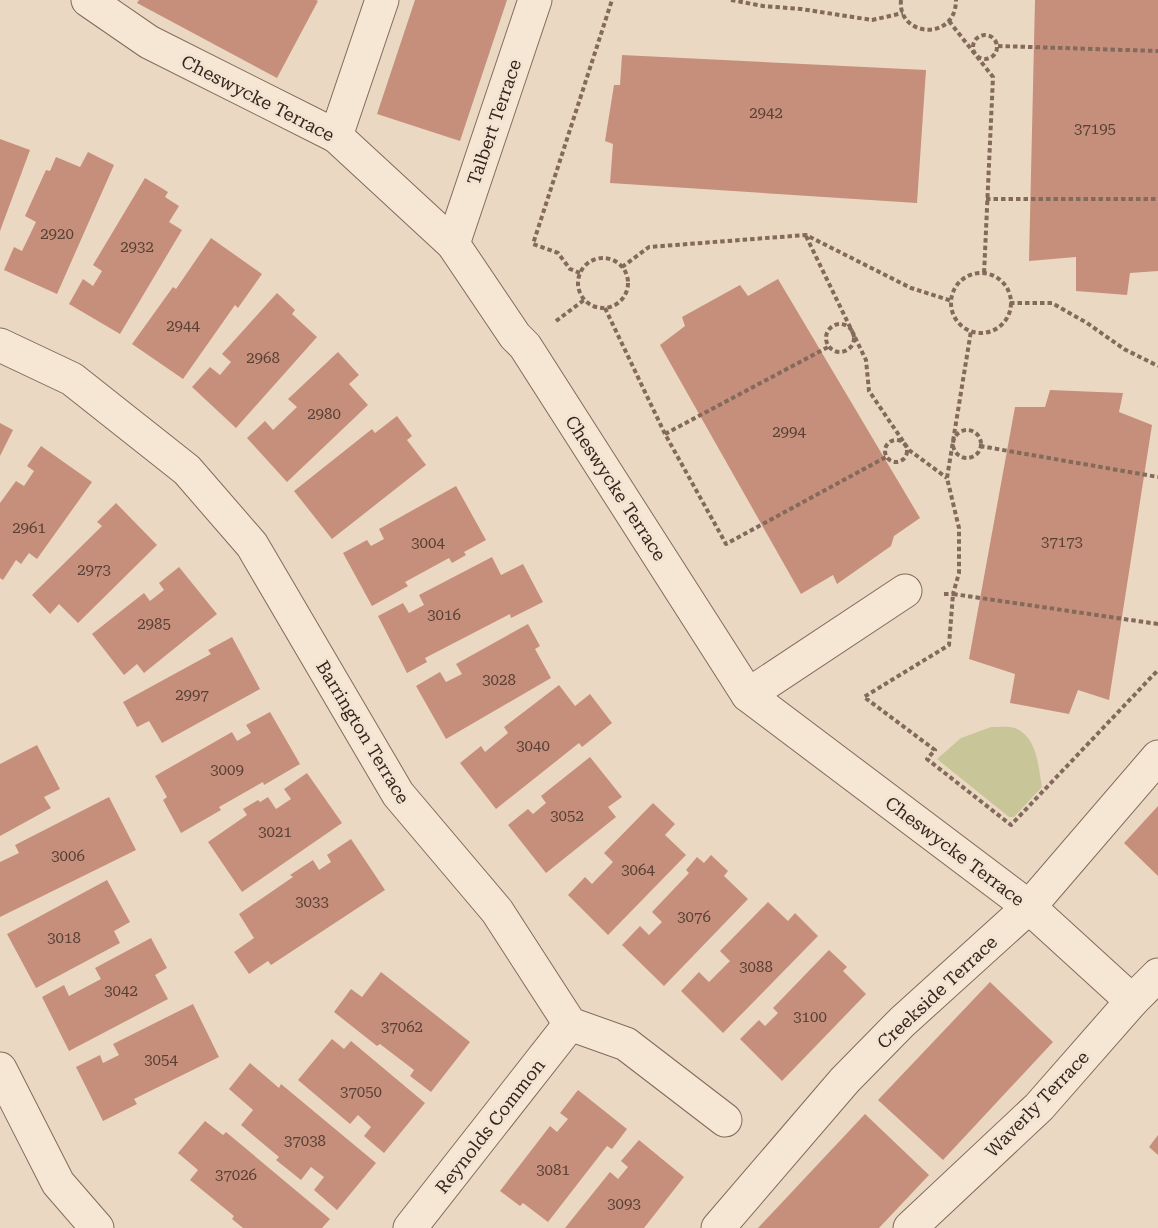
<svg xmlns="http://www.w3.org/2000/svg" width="1158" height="1228" font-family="'Roboto Serif',serif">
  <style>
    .green { fill: #c8c698 }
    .building { fill: #c68f7b }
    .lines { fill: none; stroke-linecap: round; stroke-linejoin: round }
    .minor-casing { stroke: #836a5b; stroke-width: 35 }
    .path { stroke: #836a5b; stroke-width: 4; stroke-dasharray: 4.5 3; stroke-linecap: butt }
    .minor { stroke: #f6e7d5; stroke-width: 33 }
    .labels { text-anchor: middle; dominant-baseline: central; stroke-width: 6; stroke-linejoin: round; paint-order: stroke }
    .number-label { font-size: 15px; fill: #584035 }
    .street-label { font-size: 18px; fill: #34251e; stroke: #f3e4d2 }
  </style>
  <rect width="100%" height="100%" fill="#ebd8c3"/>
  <path class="green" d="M991,727C998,727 1008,726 1015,728C1038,738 1038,766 1042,787L1014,817H1009L937,759L961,738Z"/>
  <g class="building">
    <polygon points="139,0 316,0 318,1 277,78 137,3"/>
    <polygon points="415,0 507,0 460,141 377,114"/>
    <polygon points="1035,0 1158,0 1158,271 1130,273 1127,295 1076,291 1076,257 1029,261"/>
    <polygon points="622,55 926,70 917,203 610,183 613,144 605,141 614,85 620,85"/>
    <polygon points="0,139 30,150 0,231"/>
    <polygon points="88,152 114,165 57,294 4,270 14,247 22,251 36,222 25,216 46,170 50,171 56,157 80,167"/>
    <polygon points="145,178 168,192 165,197 179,206 169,222 182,230 120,334 69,304 83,279 93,286 102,271 93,265"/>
    <polygon points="211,238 262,274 238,308 235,305 183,379 132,344 173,287 176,289"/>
    <polygon points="778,279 920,518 894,536 891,546 837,584 833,575 801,594 660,345 685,326 682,317 740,285 748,296"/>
    <polygon points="277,293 295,310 292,314 317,337 236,428 192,387 210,367 220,375 231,362 222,354"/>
    <polygon points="338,352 359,375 349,384 368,405 287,482 247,438 265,421 273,430 297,407 288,399"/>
    <polygon points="1050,390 1123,393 1119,412 1152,425 1109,700 1078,690 1069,714 1010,703 1015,674 969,659 1015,407 1045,407"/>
    <polygon points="397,416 412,436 407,440 426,465 332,539 294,491 372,429 375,433"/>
    <polygon points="0,423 13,430 0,456"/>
    <polygon points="41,446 92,482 37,559 29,553 21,564 16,560 3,580 0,578 0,503 16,481 24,486 34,471 27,466"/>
    <polygon points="456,486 486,540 464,552 466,555 452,563 449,558 405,582 408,586 372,606 343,553 367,540 371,546 384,539 379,529"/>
    <polygon points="116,503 157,545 78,623 59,604 50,614 32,595 102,526 97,522"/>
    <polygon points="492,557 501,575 523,564 543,602 511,618 510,614 425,658 427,662 407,673 378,616 403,603 409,613 424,605 419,595"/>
    <polygon points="179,567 217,614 144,673 137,664 124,675 92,634 144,593 150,601 164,590 159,583"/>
    <polygon points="528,624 540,646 535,649 551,678 446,739 416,686 440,672 446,682 462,674 456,664"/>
    <polygon points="232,637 260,689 162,743 149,721 137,727 123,702 211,654 208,650"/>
    <polygon points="559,685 575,706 590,694 612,723 582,747 579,743 496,809 460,763 481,746 485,752 508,733 504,727"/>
    <polygon points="270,712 300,764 264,785 263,782 219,807 221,810 181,833 163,800 167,797 155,776 232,732 237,741 251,733 246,725"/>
    <polygon points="37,745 60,789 44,797 51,808 0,836 0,764"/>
    <polygon points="590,757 622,797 608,807 616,817 546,873 508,825 528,809 533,814 546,803 541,796"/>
    <polygon points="307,773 342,823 242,892 208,842 247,815 243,809 258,800 260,802 268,797 276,809 291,799 284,789"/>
    <polygon points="109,797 136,850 0,917 0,862 19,853 15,845"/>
    <polygon points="653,803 675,824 665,835 686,855 608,935 568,895 585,877 592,884 613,862 604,853"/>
    <polygon points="1158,806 1158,876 1124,843"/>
    <polygon points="351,839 385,890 271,965 268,961 249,974 234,952 254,938 239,914 293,877 290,875 313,860 319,870 331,862 327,855"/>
    <polygon points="711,855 728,871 724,876 748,899 664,986 622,945 640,926 649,935 662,922 652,912 689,873 686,870 697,857 704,863"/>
    <polygon points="107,880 130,922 114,931 120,943 36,988 7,934"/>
    <polygon points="768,902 788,921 795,913 818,936 723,1033 681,991 699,972 709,982 730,961 720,951"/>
    <polygon points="151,938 167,968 155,975 168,999 69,1051 42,997 64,985 69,996 101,979 95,968"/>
    <polygon points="829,950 847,967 843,971 866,994 782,1081 740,1039 759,1020 765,1026 778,1013 773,1008"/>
    <polygon points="381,972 470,1042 431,1092 410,1076 414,1070 380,1044 377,1046 334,1012 351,989 362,997"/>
    <polygon points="990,982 1053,1042 943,1160 878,1100"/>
    <polygon points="193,1004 219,1057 134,1099 137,1104 103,1121 76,1067 100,1055 103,1063 119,1055 113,1044"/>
    <polygon points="332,1039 344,1049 351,1041 425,1103 384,1153 364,1136 371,1127 358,1115 350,1124 298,1080"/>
    <polygon points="250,1063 279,1088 281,1084 376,1163 337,1210 314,1190 324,1177 311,1167 301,1180 276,1160 279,1157 241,1125 253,1110 229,1089"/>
    <polygon points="578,1090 627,1129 612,1149 607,1146 548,1222 523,1203 520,1206 500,1191 550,1126 557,1132 568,1119 560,1113"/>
    <polygon points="865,1114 929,1175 879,1228 758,1228"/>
    <polygon points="205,1121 223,1135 226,1132 330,1219 322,1228 243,1228 232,1219 234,1216 190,1180 198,1170 178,1153"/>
    <polygon points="1158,1135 1158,1155 1149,1147"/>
    <polygon points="639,1140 684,1177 644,1228 565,1228 610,1172 618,1179 628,1167 621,1161"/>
  </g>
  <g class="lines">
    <defs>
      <g id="minor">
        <polyline points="88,0 149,42 336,136 453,244 515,336 525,346 748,695 1029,907 1132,1001"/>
        <polyline points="336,136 382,0"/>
        <polyline points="453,244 535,0"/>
        <polyline points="0,345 72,379 187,470 252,545 398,794 497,911 570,1024 626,1044 725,1120"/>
        <polyline points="748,695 905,591"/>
        <polyline points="0,1069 58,1183 97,1228"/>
        <polyline points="410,1228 570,1024"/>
        <polyline points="718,1228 845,1080 902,1022 1029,907 1158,757"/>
        <polyline points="910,1228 1039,1107 1132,1001 1158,975"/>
      </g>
    </defs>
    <use href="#minor" class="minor-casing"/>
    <g class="path">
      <polyline points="731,0 763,6 801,9 872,20 903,13"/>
      <path d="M901,0C897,37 956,42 956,0"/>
      <polyline points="949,21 993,77 984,274"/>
      <circle cx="985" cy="47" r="12"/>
      <polyline points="998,46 1158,51"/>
      <polyline points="986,199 1158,199"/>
      <polyline points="806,236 866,360 869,391 909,450 947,478"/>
      <circle cx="603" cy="283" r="25"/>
      <polyline points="622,267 649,247 806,235 911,288 952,301"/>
      <polyline points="580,273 570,269 558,253 533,244 612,0"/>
      <circle cx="981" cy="303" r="30"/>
      <polyline points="1010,303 1052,303 1087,323 1124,349 1158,366"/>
      <polyline points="605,308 665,434 726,544 886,457"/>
      <polyline points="556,321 584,300"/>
      <circle cx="840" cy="338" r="14"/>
      <circle cx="967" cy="444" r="14"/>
      <polyline points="665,434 830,346"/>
      <circle cx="896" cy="451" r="11"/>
      <polyline points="980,446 1158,477"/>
      <polyline points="944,594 953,594 959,573 959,528 947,478 971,331"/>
      <polyline points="1158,624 953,594 949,645 864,697 935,750 927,759 1011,825 1158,670"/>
    </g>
    <use href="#minor" class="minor"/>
  </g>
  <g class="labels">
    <g class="number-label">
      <text x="766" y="113">2942</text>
      <text x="1095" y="129">37195</text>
      <text x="57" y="234">2920</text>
      <text x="137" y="247">2932</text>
      <text x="183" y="326">2944</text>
      <text x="263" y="358">2968</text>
      <text x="324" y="414">2980</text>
      <text x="789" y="432">2994</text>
      <text x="29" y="528">2961</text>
      <text x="1062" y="542">37173</text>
      <text x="428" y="543">3004</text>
      <text x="94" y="570">2973</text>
      <text x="444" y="615">3016</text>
      <text x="154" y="624">2985</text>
      <text x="499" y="680">3028</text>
      <text x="192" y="695">2997</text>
      <text x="533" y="746">3040</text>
      <text x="227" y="770">3009</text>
      <text x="567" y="816">3052</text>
      <text x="275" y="832">3021</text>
      <text x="68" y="856">3006</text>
      <text x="638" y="870">3064</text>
      <text x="312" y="902">3033</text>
      <text x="694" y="917">3076</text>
      <text x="64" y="938">3018</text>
      <text x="756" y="967">3088</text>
      <text x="121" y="991">3042</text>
      <text x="810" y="1017">3100</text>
      <text x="402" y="1027">37062</text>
      <text x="161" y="1060">3054</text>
      <text x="361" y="1092">37050</text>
      <text x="305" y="1141">37038</text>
      <text x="553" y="1170">3081</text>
      <text x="236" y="1175">37026</text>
      <text x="624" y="1204">3093</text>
    </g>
    <g class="street-label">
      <text transform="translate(258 98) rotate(27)">Cheswycke Terrace</text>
      <text transform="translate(494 122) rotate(-71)">Talbert Terrace</text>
      <text transform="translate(616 488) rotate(57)">Cheswycke Terrace</text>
      <text transform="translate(363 732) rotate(59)">Barrington Terrace</text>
      <text transform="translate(955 851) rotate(37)">Cheswycke Terrace</text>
      <text transform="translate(937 992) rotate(-43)">Creekside Terrace</text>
      <text transform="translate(1037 1104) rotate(-46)">Waverly Terrace</text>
      <text transform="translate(490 1126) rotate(-52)">Reynolds Common</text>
    </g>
  </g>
</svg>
